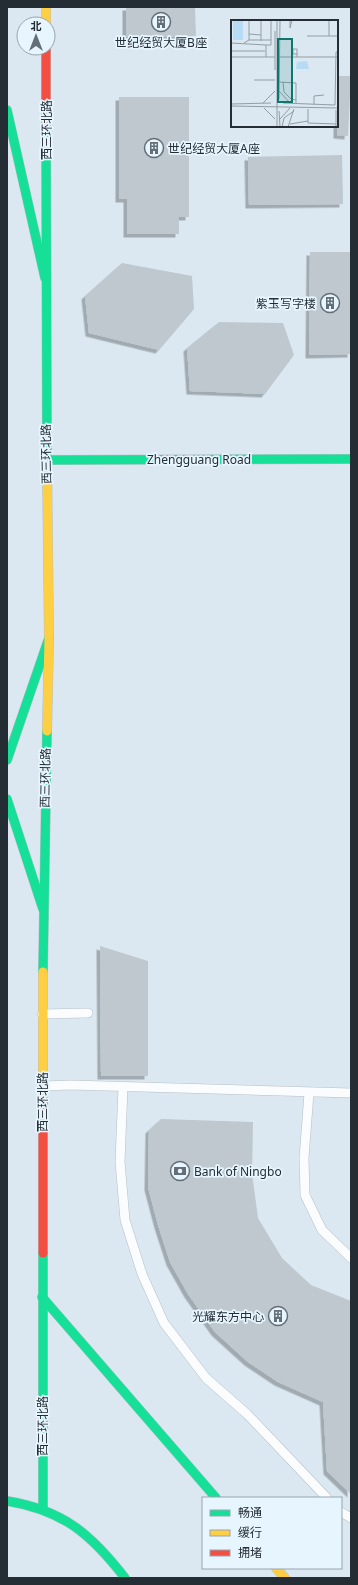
<svg xmlns="http://www.w3.org/2000/svg" width="358" height="1585" font-family="'Noto Sans','Noto Sans SC',sans-serif">
  <style>
    .building { fill: #bec8ce; filter: url(#shadow) }
    .lines { fill: none; stroke-linecap: round; stroke-linejoin: round }
    .lane-casing { stroke: #b6c0c7; stroke-width: 10 }
    .fast-casing { stroke: #b6c0c7; stroke-width: 10 }
    .slow-casing { stroke: #b6c0c7; stroke-width: 10 }
    .jam-casing { stroke: #b6c0c7; stroke-width: 10 }
    .lane { stroke: #fafcfd; stroke-width: 9 }
    .fast { stroke: #16e098; stroke-width: 9 }
    .slow { stroke: #ffcf43; stroke-width: 9 }
    .jam { stroke: #f24e42; stroke-width: 9 }
    .labels { text-anchor: middle; dominant-baseline: central; stroke-width: 3.5; stroke-linejoin: round; paint-order: stroke }
    .poi-label { font-size: 12px; fill: #252d34; stroke: #e7f5ff; text-anchor: start }
    .street-label { font-size: 12px; fill: #252d34; stroke: #e7f5ff }
    .inset-road { fill: none; stroke: #929da5; stroke-width: 1 }
    .view { fill: #0f766e; fill-opacity: 0.15; stroke: #0f766e; stroke-width: 2 }
    .inset-edge { fill: none; stroke: #252d34; stroke-width: 2 }
  </style>
  <defs>
    <filter id="shadow"><feDropShadow dx="-3.5" dy="3.5" stdDeviation="0" flood-color="#0004"/></filter>
  </defs>
  <rect width="100%" height="100%" fill="#dbe8f1"/>
  <g class="building">
    <polygon points="126,7 195,7 196,36 126,37"/>
    <polygon points="337,76 351,76 348,136 337,135"/>
    <polygon points="119,97 189,97 189,217 179,217 179,234 127,234 127,199 119,199"/>
    <polygon points="342,155 343,204 249,205 248,157"/>
    <polygon points="310,252 351,252 351,354 309,355"/>
    <polygon points="122,263 192,276 194,309 159,350 89,333 85,296"/>
    <polygon points="219,322 283,323 294,355 265,394 190,391 187,348"/>
    <polygon points="100,946 148,961 148,1076 101,1076"/>
    <polygon points="161,1119 253,1122 252,1173 258,1218 282,1258 311,1285 351,1301 351,1494 327,1471 323,1402 278,1382 248,1362 215,1332 188,1294 170,1262 158,1225 148,1187 149,1130"/>
  </g>
  <g class="lines">
    <defs>
      <g id="lane">
        <polyline points="42,1014 88,1013"/>
        <polyline points="43,1086 71,1085 351,1093"/>
        <polyline points="123,1087 120,1162 125,1220 142,1274 164,1323 206,1378 247,1414 327,1498"/>
        <polyline points="309,1093 304,1158 305,1195 322,1230 351,1258"/>
        <polyline points="341,1512 351,1518"/>
      </g>
      <g id="fast">
        <polyline points="7,110 45,278"/>
        <polyline points="46,123 47,463"/>
        <polyline points="46,460 351,459"/>
        <polyline points="7,760 49,638"/>
        <polyline points="7,799 43,909"/>
        <polyline points="43,972 47,731"/>
        <polyline points="43,1253 43,1508"/>
        <polyline points="42,1297 216,1498"/>
        <path d="M7,1501C63,1510 91,1534 125,1578"/>
      </g>
      <g id="slow">
        <polyline points="46,7 46,24"/>
        <polyline points="47,731 49,638 47,463"/>
        <polyline points="43,972 43,1101"/>
        <polyline points="276,1568 285,1578"/>
      </g>
      <g id="jam">
        <polyline points="46,123 46,48"/>
        <polyline points="43,1101 43,1253"/>
      </g>
    </defs>
    <use href="#lane" class="lane-casing"/>
    <use href="#fast" class="fast-casing"/>
    <use href="#slow" class="slow-casing"/>
    <use href="#jam" class="jam-casing"/>
    <use href="#lane" class="lane"/>
    <use href="#fast" class="fast"/>
    <use href="#slow" class="slow"/>
    <use href="#jam" class="jam"/>
  </g>
  <defs>
    <symbol id="building-ring" viewBox="-11 -11 22 22"><circle r="9.5" fill="#e7f5ff" stroke="#656e76" stroke-width="1.5"/><path d="M-4-6H4V6H1V3H-1V6H-4ZM-2.5-4.3h1.7v1.8h-1.7ZM.8-4.3h1.7v1.8H.8ZM-2.5-1h1.7V.8h-1.7ZM.8-1h1.7V.8H.8Z" fill="#656e76"/></symbol>
    <symbol id="bank-ring" viewBox="-11 -11 22 22"><circle r="9.5" fill="#e7f5ff" stroke="#656e76" stroke-width="1.5"/><path d="M-6-4H6V4H-6ZM0-2.3a2.3 2.3 0 1 0 0 4.6a2.3 2.3 0 1 0 0-4.6Z" fill="#656e76"/></symbol>
  </defs>
  <g fill-rule="evenodd">
    <use href="#building-ring" x="150" y="11" width="22" height="22"/>
    <use href="#building-ring" x="143" y="137" width="22" height="22"/>
    <use href="#building-ring" x="319" y="292" width="22" height="22"/>
    <use href="#bank-ring" x="169" y="1160" width="22" height="22"/>
    <use href="#building-ring" x="267" y="1305" width="22" height="22"/>
  </g>
  <g class="labels">
    <g class="poi-label">
      <text x="161" y="42" text-anchor="middle">世纪经贸大厦B座</text>
      <text x="168" y="148">世纪经贸大厦A座</text>
      <text x="316" y="303" text-anchor="end">紫玉写字楼</text>
      <text x="194" y="1171">Bank of Ningbo</text>
      <text x="264" y="1316" text-anchor="end">光耀东方中心</text>
    </g>
    <g class="street-label">
      <text transform="translate(46 130) rotate(-90)">西三环北路</text>
      <text transform="translate(46 454) rotate(-91)">西三环北路</text>
      <text x="199" y="459">Zhengguang Road</text>
      <text transform="translate(45 778) rotate(-89)">西三环北路</text>
      <text transform="translate(42 1102) rotate(-90)">西三环北路</text>
      <text transform="translate(42 1426) rotate(-90)">西三环北路</text>
    </g>
  </g>
  <g transform="translate(231 20)">
    <rect width="107" height="107" fill="#dbe8f1"/>
    <path d="M2,0L12,1V20H2ZM76,41L78,49H65L66,42Z" fill="#b7dbf4"/>
    <path class="inset-road" d="M30,0V21M46,0V107M59,0V8L61,0M98,0V16M18,14L30,15M76,16H107M18,20H40M0,23L35,25V37M13,23L18,20V0M35,25H40V0M0,31H34M0,37H44M49,37H107M66,37V29H62V34H66M44,50V11M23,60H44M48,62L65,63V84M52,62L53,72L60,79L65,80M48,71L59,83M48,79L49,0M32,83L44,71M52,83L104,85M0,84L40,83M83,85V76L93,75M104,85L105,32H107M0,86L107,88M33,88L44,99M77,89V103L105,104M105,90V107M48,91L49,107M49,99L59,88M59,104L77,101M51,107L53,98L63,91M57,107L63,89"/>
    <path class="view" d="M47,19H61V82H47Z"/>
    <rect width="107" height="107" class="inset-edge"/>
  </g>
  <rect width="358" height="1585" fill="none" stroke="#252d34" stroke-width="16"/>
  <rect x="202" y="1497" width="140" height="72" fill="#e7f5ff" stroke="#99a5ae"/>
  <rect x="210" y="1510" width="20" height="6" fill="#16e098" stroke="#99a5ae"/>
  <text x="238" y="1517" font-size="12" fill="#252d34">畅通</text>
  <rect x="210" y="1530" width="20" height="6" fill="#ffcf43" stroke="#99a5ae"/>
  <text x="238" y="1537" font-size="12" fill="#252d34">缓行</text>
  <rect x="210" y="1550" width="20" height="6" fill="#f24e42" stroke="#99a5ae"/>
  <text x="238" y="1557" font-size="12" fill="#252d34">拥堵</text>
  <g transform="translate(36 36)"><circle r="19" fill="#e7f5ff" stroke="#99a5ae"/>
  <path d="M0-3L7 15L0 10L-7 15Z" fill="#656e76"/>
  <text y="-6" font-size="11" font-weight="bold" text-anchor="middle" fill="#252d34">北</text>
  </g>
</svg>
